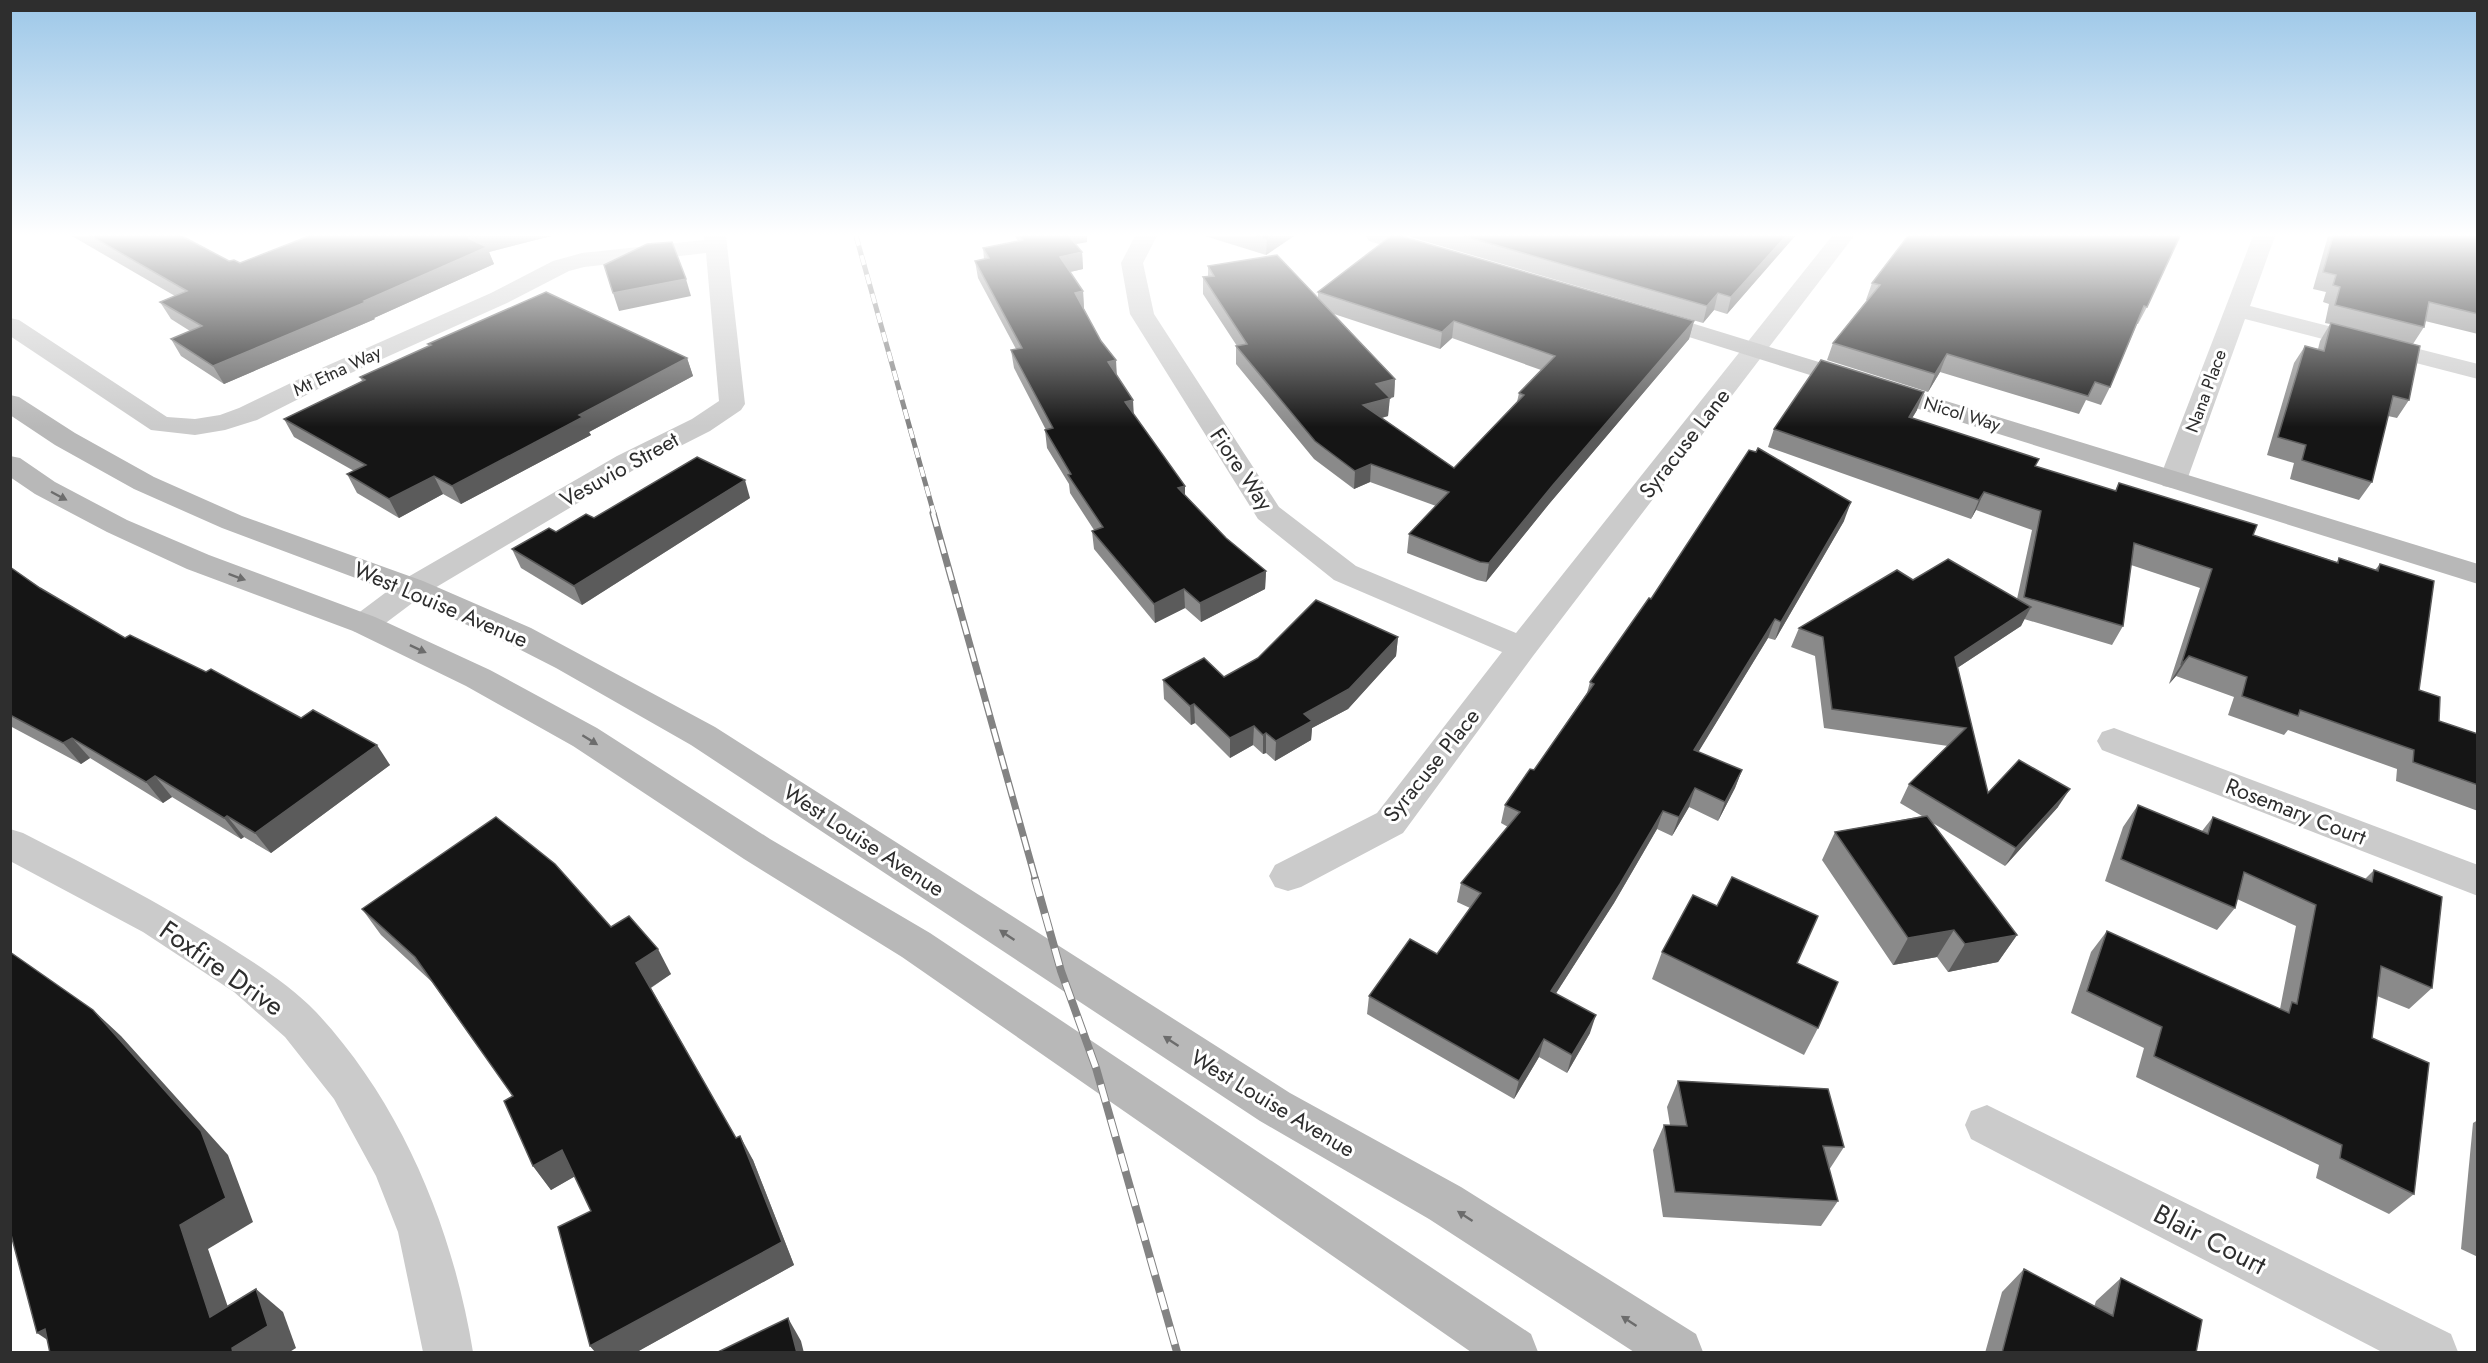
<svg xmlns="http://www.w3.org/2000/svg" width="2488" height="1363" font-family="Jost,sans-serif">
  <style>
    .lines { fill: none; stroke-linecap: round; stroke-linejoin: round }
    .street { fill: #cbcbcb; fill-rule: evenodd }
    .secondary { fill: #b8b8b8; fill-rule: evenodd }
    .rail-far2-casing { stroke: #838383; stroke-width: 5 }
    .rail-far1-casing { stroke: #838383; stroke-width: 7 }
    .rail-casing { stroke: #838383; stroke-width: 8 }
    .rail-far2 { stroke: #fff; stroke-width: 4; stroke-dasharray: 10; stroke-linecap: butt }
    .rail-far1 { stroke: #fff; stroke-width: 4.5; stroke-dasharray: 14; stroke-linecap: butt }
    .rail { stroke: #fff; stroke-width: 6; stroke-dasharray: 18; stroke-linecap: butt }
    .wall { fill: #8a8a8a; fill-rule: evenodd }
    .shaded-wall { fill: #5b5b5b }
    .building { fill: #151515; stroke: #5b5b5b; stroke-width: 1.5 }
    .oneway { fill: #6c6c6c }
    .labels { text-anchor: middle; dominant-baseline: central; stroke-width: 6; stroke-linejoin: round; paint-order: stroke }
    .far-street-label { font-size: 18px; fill: #2e2e2e; stroke: #fff }
    .street-label { font-size: 22px; fill: #2e2e2e; stroke: #fff }
    .near-street-label { font-size: 27px; fill: #2e2e2e; stroke: #fff }
  </style>
  <rect width="100%" height="100%" fill="#fff"/>
  <g class="lines">
    <g class="street">
      <polygon points="704,236 726,236 745,404 741,410 710,431 637,468 423,595 375,631 364,634 353,631 348,624 353,617 401,581 617,456 692,419 719,401 706,253 584,267 569,271 507,303 342,377 257,420 225,430 195,435 151,430 10,336 10,318 19,320 167,417 195,419 220,415 239,408 324,367 491,293 553,261 582,253 704,240"/>
      <polygon points="1135,236 1157,236 1143,263 1154,314 1279,507 1356,566 1516,633 1832,236 1854,236 1533,656 1403,833 1301,887 1288,891 1275,887 1269,876 1275,865 1377,813 1502,652 1334,580 1258,519 1130,314 1121,263"/>
      <polygon points="2253,236 2275,236 2250,306 2478,364 2478,379 2245,319 2187,480 2183,486 2173,488 2163,486 2159,480"/>
      <polygon points="2114,728 2478,865 2478,896 2102,750 2097,741 2102,732"/>
      <path d="M10,829L23,833C92,868 160,903 225,944C256,964 290,985 316,1012C402,1104 453,1229 473,1352H423L398,1232L376,1176L334,1099L285,1037L234,992L143,932L10,861Z"/>
      <polygon points="1987,1105 2451,1334 2458,1352 2382,1352 1971,1139 1965,1125 1971,1111"/>
    </g>
    <g class="secondary">
      <polygon points="1366,236 1400,236 1438,247 1441,252 1438,257 1430,259 1369,241"/>
      <polygon points="1649,310 2478,564 2478,584 1641,322 1637,317 1641,312"/>
      <polygon points="10,395 19,397 75,433 154,477 242,516 423,581 531,628 715,727 1290,1093 1461,1187 1696,1334 1703,1352 1634,1352 1429,1219 1260,1121 691,745 556,668 509,644 401,595 222,528 134,489 55,445 10,415"/>
      <polygon points="10,456 20,458 55,482 127,520 209,555 375,617 490,670 597,728 770,839 930,933 1531,1334 1538,1352 1471,1352 902,957 744,859 573,746 466,686 353,631 187,569 107,532 35,494 10,477"/>
    </g>
    <defs>
      <polyline id="rail-far2" points="856,236 934,514"/>
      <polyline id="rail-far1" points="933,513 1036,881"/>
      <polyline id="rail" points="1035,879 1061,971 1096,1068 1177,1352"/>
    </defs>
    <use href="#rail-far2" class="rail-far2-casing"/>
    <use href="#rail-far1" class="rail-far1-casing"/>
    <use href="#rail" class="rail-casing"/>
    <use href="#rail-far2" class="rail-far2"/>
    <use href="#rail-far1" class="rail-far1"/>
    <use href="#rail" class="rail"/>
  </g>
  <g class="wall">
    <polygon points="72,236 182,236 229,261 240,263 309,236 551,236 489,252 494,264 374,318 375,319 224,384 181,356 171,339 190,331 171,319 160,302 175,296"/>
    <polygon points="1015,236 1087,236 1087,242 1075,244 1082,252 1083,269 1070,272 1083,291 1084,309 1117,376 1133,413 1185,495 1226,538 1266,571 1265,589 1201,622 1185,608 1155,623 1094,549 1092,531 1094,530 1070,493 1069,484 1047,448 1045,430 1046,430 1014,368 1011,350 1016,349 978,278 975,261 984,259 983,248 1018,241"/>
    <polygon points="1205,236 1294,236 1266,255"/>
    <polygon points="1410,236 1795,236 1727,314 1714,310 1703,323 1410,237"/>
    <polygon points="2328,236 2478,236 2478,334 2425,321 2424,327 2413,344 2409,400 2397,418 2388,416 2372,482 2359,500 2290,479 2294,463 2267,455 2294,363 2305,346 2318,349 2320,341 2330,324 2325,323 2329,304 2323,302 2326,292 2313,289"/>
    <path d="M1208,266L1318,298V292L1694,321L1689,339L1549,504L1486,582L1477,580L1407,553L1409,534L1436,506L1370,482L1354,489L1314,459L1236,364V346H1237L1203,294V277H1208ZM1334,314L1440,349L1452,338L1541,370L1519,393L1517,402L1454,468L1382,418L1388,416L1389,398L1394,397L1395,379Z"/>
    <polygon points="1872,283 2147,307 2138,324 2137,324 2110,387 2101,405 2086,400 2079,414 1940,372 1928,392 1827,360 1833,343 1867,300 1866,300"/>
    <polygon points="428,344 687,358 693,376 589,432 591,435 461,504 443,494 399,518 357,493 347,474 354,471 294,437 284,419 362,381 360,377 429,346"/>
    <polygon points="1917,410 1912,418 2035,466 2115,491 2119,483 2253,535 2337,562 2339,558 2375,570 2380,564 2419,690 2439,721 2478,734 2478,811 2396,781 2397,769 2288,730 2284,735 2228,715 2234,697 2176,676 2169,684 2200,588 2131,565 2123,626 2112,645 2024,619 2021,626 1957,668 1988,793 2058,807 2005,866 1931,822 2017,935 1998,962 1948,972 1937,957 1893,965 1822,860 1835,832 1922,816 1900,803 1909,784 1948,746 1824,728 1815,656 1791,647 1799,628 1913,580 2017,599 2032,530 1976,510 1971,519 1768,447 1774,429"/>
    <polygon points="750,498 582,605 521,568 512,549 556,532 594,518"/>
    <polygon points="1844,521 1775,640 1768,638 1698,752 1742,770 1735,788 1718,821 1689,807 1672,836 1657,829 1614,903 1556,993 1590,1033 1567,1073 1539,1057 1514,1099 1367,1014 1369,996 1437,954 1470,908 1457,902 1461,883 1508,827 1501,823 1505,805 1534,770 1587,693 1590,682 1651,599"/>
    <polygon points="10,567 40,588 125,638 301,718 390,765 271,853 244,837 241,839 172,797 163,803 90,758 81,764 10,726"/>
    <polygon points="1398,637 1396,656 1348,709 1312,728 1311,740 1275,761 1266,753 1263,754 1253,745 1230,758 1195,723 1191,725 1164,699 1163,680 1224,677"/>
    <polygon points="2138,805 2202,831 2213,817 2365,879 2374,870 2432,988 2409,1009 2377,996 2372,1038 2414,1194 2389,1214 2316,1178 2319,1165 2136,1077 2144,1048 2071,1013 2091,952 2107,931 2280,1009 2296,926 2237,899 2235,908 2217,930 2105,881 2123,827"/>
    <polygon points="362,909 611,927 671,974 651,988 736,1138 753,1160 794,1265 635,1353 596,1353 590,1346 591,1211 575,1176 551,1190 533,1166 513,1096 432,982 381,935"/>
    <polygon points="1662,952 1797,963 1818,1028 1804,1055 1652,979"/>
    <polygon points="1678,1081 1844,1147 1829,1170 1838,1201 1821,1226 1663,1217 1653,1150 1664,1125 1670,1125 1667,1107"/>
    <polygon points="2478,1120 2478,1257 2461,1249 2473,1123"/>
    <polygon points="2024,1269 2094,1307 2096,1301 2121,1278 2196,1353 1985,1353 2002,1292"/>
  </g>
  <g class="shaded-wall">
    <polygon points="478,236 551,236 489,252 494,264 374,318 375,319 224,384 213,366 364,301 468,238"/>
    <polygon points="1065,236 1087,236 1087,242 1066,246"/>
    <polygon points="1271,236 1294,236 1266,255 1267,239"/>
    <polygon points="1786,236 1795,236 1727,314 1731,297"/>
    <polygon points="1082,252 1083,269 1061,274 1060,257"/>
    <polygon points="686,279 691,296 619,311 613,293"/>
    <polygon points="1083,291 1084,309 1077,310 1075,293"/>
    <polygon points="1718,293 1714,310 1703,323 1707,306"/>
    <polygon points="1454,321 1452,338 1440,349 1442,332"/>
    <polygon points="1694,321 1689,339 1549,504 1486,582 1489,563 1553,485"/>
    <polygon points="1947,354 1940,372 1928,392 1935,374"/>
    <polygon points="687,358 693,376 589,432 591,435 461,504 452,486 579,415"/>
    <polygon points="1116,360 1117,378 1108,362"/>
    <polygon points="1395,379 1394,397 1375,402 1376,384"/>
    <polygon points="1924,392 1917,410 1902,435 1909,417"/>
    <polygon points="1390,398 1388,416 1361,423 1363,405"/>
    <polygon points="1133,400 1134,418 1125,402"/>
    <polygon points="1371,464 1370,482 1354,489 1355,471"/>
    <polygon points="434,476 443,494 399,518 389,499"/>
    <polygon points="745,480 750,498 582,605 574,586"/>
    <polygon points="1185,486 1185,505 1178,488"/>
    <polygon points="1984,492 1976,510 1971,519 1979,500"/>
    <polygon points="1851,502 1844,521 1775,640 1781,622"/>
    <polygon points="1266,571 1265,589 1201,622 1200,603"/>
    <polygon points="1184,589 1185,608 1155,623 1154,604"/>
    <polygon points="2031,607 2021,626 1945,676 1955,657"/>
    <polygon points="1775,619 1768,638 1688,769 1694,750"/>
    <polygon points="1398,637 1396,656 1348,709 1312,728 1311,740 1275,761 1276,741 1304,714"/>
    <polygon points="2189,656 2176,676 2169,684 2181,665"/>
    <polygon points="1194,704 1195,723 1191,725 1190,706"/>
    <polygon points="1254,726 1253,745 1230,758 1230,738"/>
    <polygon points="1266,733 1266,753 1263,754 1263,735"/>
    <polygon points="72,738 90,758 81,764 63,743"/>
    <polygon points="377,745 390,765 271,853 255,833"/>
    <polygon points="1742,770 1735,788 1718,821 1725,802"/>
    <polygon points="155,776 172,797 163,803 146,782"/>
    <polygon points="1695,788 1689,807 1672,836 1679,817"/>
    <polygon points="2070,789 2058,807 2005,866 2016,848"/>
    <polygon points="1663,811 1657,829 1614,903 1546,1009 1551,991"/>
    <polygon points="227,816 244,837 241,839 224,818"/>
    <polygon points="1954,930 1937,957 1893,965 1908,938"/>
    <polygon points="2017,935 1998,962 1948,972 1965,944"/>
    <polygon points="658,949 671,974 650,988 636,963"/>
    <polygon points="93,1010 121,1036 228,1155 253,1222 208,1249 239,1339 210,1317"/>
    <polygon points="1596,1015 1590,1033 1567,1073 1572,1055"/>
    <polygon points="1544,1039 1539,1057 1514,1099 1519,1081"/>
    <polygon points="740,1136 753,1160 794,1265 635,1353 596,1353 590,1346"/>
    <polygon points="562,1150 579,1174 551,1190 533,1166"/>
    <polygon points="256,1289 283,1312 296,1348 288,1353 233,1353 232,1348"/>
    <polygon points="788,1318 801,1341 804,1353 797,1353"/>
    <polygon points="45,1329 67,1353 37,1333"/>
  </g>
  <g class="building">
    <polygon points="91,236 182,236 229,261 234,260 240,263 309,236 478,236 468,238 487,247 364,301 366,302 213,366 171,339 202,326 160,302 187,291"/>
    <polygon points="1021,236 1069,236 1082,252 1060,257 1083,291 1075,293 1101,341 1116,360 1108,362 1133,400 1125,402 1185,486 1178,488 1226,538 1266,571 1200,603 1184,589 1154,604 1092,531 1103,527 1068,475 1071,474 1045,430 1053,428 1011,350 1022,348 975,261 989,258 983,248 1023,240"/>
    <polygon points="1256,236 1271,236 1267,239"/>
    <polygon points="1391,236 1401,236 1694,321 1553,485 1489,563 1480,562 1409,534 1449,492 1371,464 1355,471 1315,441 1236,346 1247,344 1203,277 1214,276 1208,266 1277,255 1395,379 1376,384 1390,398 1363,405 1454,468 1524,395 1519,393 1555,356 1454,321 1442,332 1318,292"/>
    <polygon points="1464,236 1786,236 1731,297 1718,293 1707,306"/>
    <polygon points="1908,236 2180,236 2147,307 2144,306 2110,387 2095,382 2088,396 1947,354 1935,374 1833,343 1880,285 1872,283"/>
    <polygon points="2333,236 2478,236 2478,314 2429,302 2424,327 2335,305 2340,287 2333,285 2336,275 2323,272"/>
    <polygon points="672,242 686,279 613,293 604,265 647,244"/>
    <polygon points="546,292 687,358 579,415 583,417 452,486 434,476 389,499 347,474 366,465 284,419 365,380 360,377 431,345 428,344"/>
    <polygon points="2331,323 2420,346 2409,400 2393,396 2372,482 2302,460 2306,445 2278,437 2305,346 2324,351"/>
    <polygon points="1821,360 1924,392 1909,417 2039,459 2035,466 2116,491 2119,483 2227,516 2257,525 2253,535 2338,563 2339,558 2378,571 2380,564 2434,581 2419,690 2440,697 2439,721 2478,734 2478,785 2413,762 2414,750 2300,710 2298,716 2242,696 2247,677 2189,656 2181,665 2212,569 2134,543 2123,626 2024,597 2041,511 1984,492 1979,500 1774,429"/>
    <polygon points="1758,448 1851,502 1781,622 1775,619 1694,750 1742,770 1725,802 1695,788 1679,817 1663,811 1620,884 1551,991 1596,1015 1572,1055 1544,1039 1519,1081 1369,996 1410,939 1437,954 1481,893 1461,883 1520,812 1505,805 1530,769 1534,770 1594,684 1590,682 1649,598 1651,599 1749,450 1756,452"/>
    <polygon points="697,457 745,480 574,586 512,549 549,528 556,532 586,514 594,518"/>
    <polygon points="1948,559 2031,607 1955,657 1988,793 2019,760 2070,789 2016,848 1909,784 1966,728 1832,709 1823,637 1799,628 1897,570 1913,580"/>
    <polygon points="10,567 40,588 125,638 130,635 206,672 211,669 301,718 313,710 377,745 255,833 227,816 224,818 155,776 146,782 72,738 63,743 10,715"/>
    <polygon points="1316,600 1398,637 1349,689 1304,714 1312,721 1276,741 1266,733 1263,735 1254,726 1230,738 1194,704 1190,706 1163,680 1204,658 1224,677 1258,658"/>
    <polygon points="2138,805 2208,834 2213,817 2372,882 2374,870 2442,897 2432,988 2381,966 2372,1038 2429,1063 2414,1194 2340,1158 2342,1145 2154,1056 2162,1027 2087,991 2107,931 2289,1013 2292,1002 2297,1004 2316,905 2244,872 2235,908 2121,859"/>
    <polygon points="1927,816 2017,935 1965,944 1954,930 1908,938 1835,832"/>
    <polygon points="496,817 555,864 611,927 629,916 658,949 636,963 736,1138 740,1136 782,1242 590,1346 558,1227 591,1211 562,1150 533,1166 504,1101 513,1096 415,957 362,909"/>
    <polygon points="1732,877 1818,916 1797,963 1838,982 1818,1028 1662,952 1693,895 1717,906"/>
    <polygon points="10,952 93,1010 201,1131 226,1198 180,1225 210,1317 256,1289 268,1326 232,1348 233,1353 50,1353 45,1329 37,1333 10,1231"/>
    <polygon points="1678,1081 1828,1089 1844,1147 1823,1146 1838,1201 1675,1192 1664,1125 1687,1126"/>
    <polygon points="2024,1269 2113,1316 2121,1278 2202,1320 2196,1353 2002,1353"/>
    <polygon points="788,1318 797,1353 716,1353"/>
  </g>
  <defs><path id="oneway-solid" d="M-6-.8H1V-3.2L6.5 0L1 3.2V.8H-6Z" transform="scale(1.5)"/></defs>
  <g class="oneway">
    <use href="#oneway-solid" transform="translate(59 496) rotate(28)"/>
    <use href="#oneway-solid" transform="translate(237 577) rotate(20)"/>
    <use href="#oneway-solid" transform="translate(418 649) rotate(25)"/>
    <use href="#oneway-solid" transform="translate(590 740) rotate(32)"/>
    <use href="#oneway-solid" transform="translate(1007 935) rotate(-146)"/>
    <use href="#oneway-solid" transform="translate(1171 1041) rotate(-147)"/>
    <use href="#oneway-solid" transform="translate(1465 1216) rotate(-147)"/>
    <use href="#oneway-solid" transform="translate(1629 1321) rotate(-147)"/>
  </g>
  <linearGradient id="sky" x2="0" y2="1"><stop stop-color="#9cc7e8"/><stop offset="0.55" stop-color="#fff"/><stop offset="1" stop-color="#fff" stop-opacity="0"/></linearGradient>
  <rect width="2488" height="427" fill="url(#sky)"/>
  <g class="labels">
    <g class="far-street-label">
      <text transform="translate(337 371) rotate(-25)">Mt Etna Way</text>
      <text transform="translate(2206 391) rotate(-70)">Nana Place</text>
      <text transform="translate(1962 414) rotate(17)">Nicol Way</text>
    </g>
    <g class="street-label">
      <text transform="translate(1684 443) rotate(-52)">Syracuse Lane</text>
      <text transform="translate(619 469) rotate(-29)">Vesuvio Street</text>
      <text transform="translate(1242 469) rotate(56)">Fiore Way</text>
      <text transform="translate(441 604) rotate(23)">West Louise Avenue</text>
      <text transform="translate(1431 765) rotate(-51)">Syracuse Place</text>
      <text transform="translate(2296 811) rotate(21)">Rosemary Court</text>
      <text transform="translate(864 840) rotate(33)">West Louise Avenue</text>
      <text transform="translate(1273 1103) rotate(31)">West Louise Avenue</text>
    </g>
    <g class="near-street-label">
      <text transform="translate(222 968) rotate(35)">Foxfire Drive</text>
      <text transform="translate(2210 1239) rotate(27)">Blair Court</text>
    </g>
  </g>
  <rect width="2488" height="1363" fill="none" stroke="#2e2e2e" stroke-width="24"/>
</svg>
